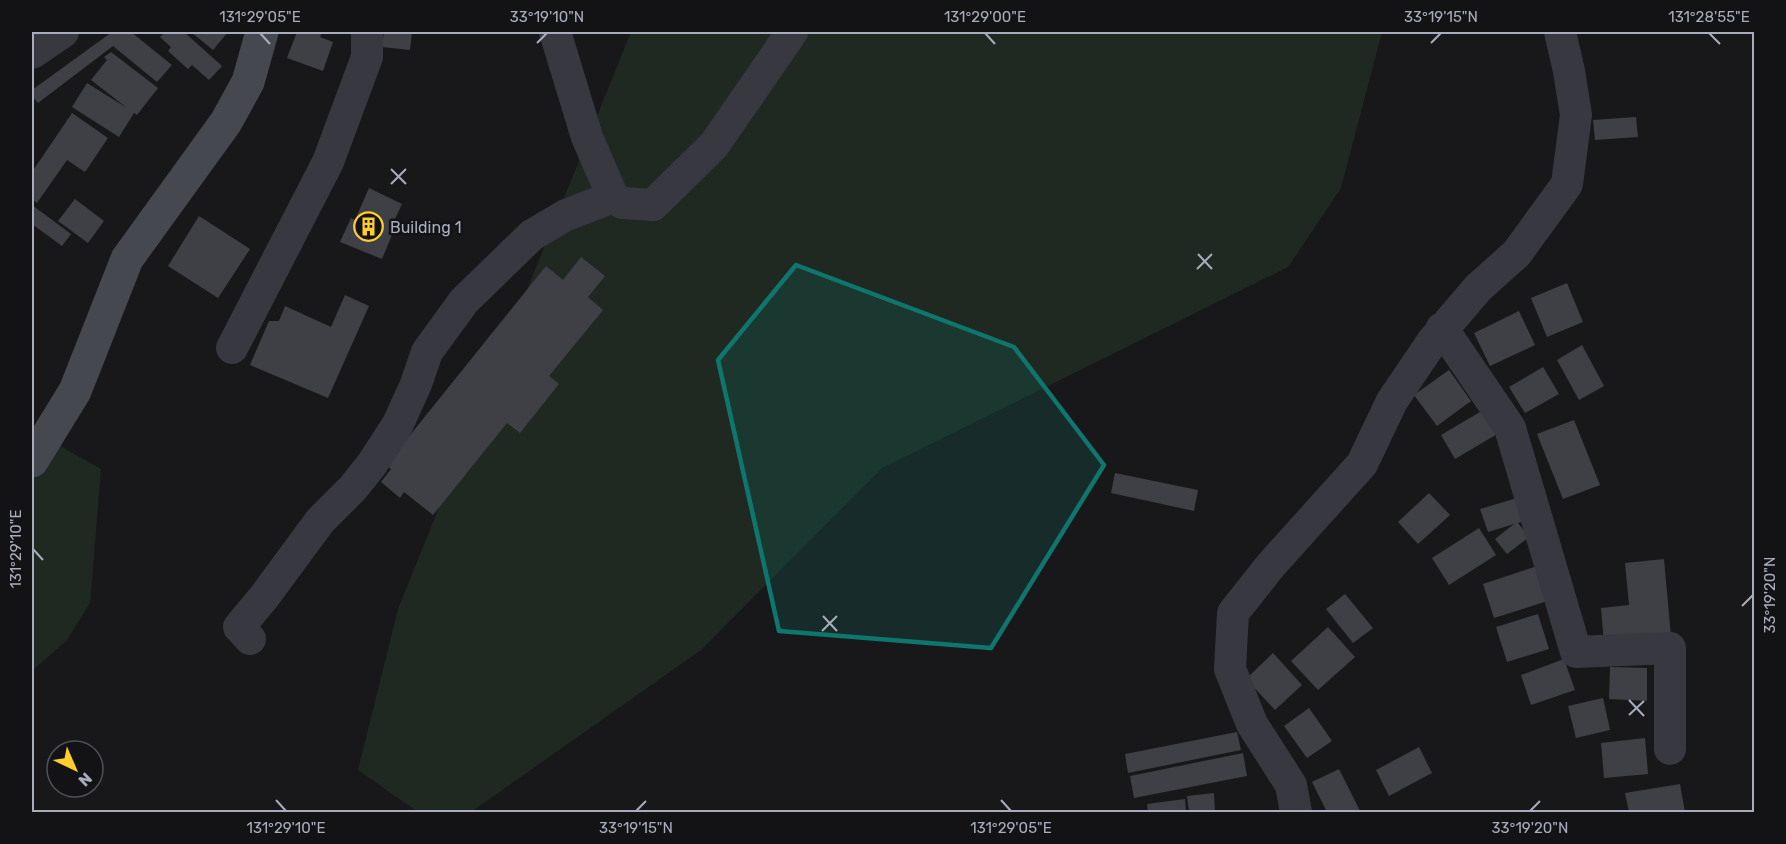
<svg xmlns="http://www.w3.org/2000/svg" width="1786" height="844" font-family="Rubik,sans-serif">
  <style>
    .green { fill: #1f2921 }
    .building { fill: #3f4045 }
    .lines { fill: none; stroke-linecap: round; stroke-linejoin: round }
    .street { stroke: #383940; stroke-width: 32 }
    .secondary { stroke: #464850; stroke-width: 33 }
    .marked { fill: #0f766e; fill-opacity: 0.2; stroke: #0f766e; stroke-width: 4.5; stroke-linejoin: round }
    .ticks { fill: none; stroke: #a9adbb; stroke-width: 2 }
    .labels { text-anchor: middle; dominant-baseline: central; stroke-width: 5; stroke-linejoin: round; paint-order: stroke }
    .poi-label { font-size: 16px; fill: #a9adbb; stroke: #131315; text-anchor: start }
    .neatline { fill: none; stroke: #a9adbb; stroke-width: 2 }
    .ticks-label { font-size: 15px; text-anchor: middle; fill: #a9adbb }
  </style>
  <rect width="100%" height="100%" fill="#18181a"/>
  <g class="green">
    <polygon points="631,32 1382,32 1341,188 1288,267 882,468 701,650 471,812 418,812 358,770 398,609"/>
    <polygon points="32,430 101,469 90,603 67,640 32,671"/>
  </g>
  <g class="building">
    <polygon points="112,32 131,32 172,65 157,82 113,46 38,103 32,96 32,90"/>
    <polygon points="165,32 184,32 222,66 209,80 192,65 188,69 168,51 171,47 160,37"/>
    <polygon points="191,32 228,32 213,50"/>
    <polygon points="297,32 322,32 320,37 333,42 323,71 287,58"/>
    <polygon points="384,32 412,32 410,50 382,47"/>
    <polygon points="111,52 158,88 137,115 134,113 119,137 72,107 87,83 127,108 91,80 107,60 104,57"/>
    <polygon points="72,113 108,138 85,172 67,160 37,203 32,199 32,172"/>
    <polygon points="1636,117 1638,137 1595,140 1593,120"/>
    <polygon points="369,188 402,204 388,234 392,235 382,259 340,242 351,218 355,220"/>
    <polygon points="75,199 104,221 88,243 58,221"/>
    <polygon points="32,205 71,234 62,246 32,224"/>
    <polygon points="199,216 250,249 218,298 168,266"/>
    <polygon points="581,257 605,276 588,297 603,310 549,376 559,384 520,433 507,423 433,515 404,492 400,498 381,482 391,469 386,465 546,266 563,280"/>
    <polygon points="1567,283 1583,322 1547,337 1531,298"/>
    <polygon points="345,295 369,306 328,398 250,365 269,321 279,321 285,306 331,327"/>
    <polygon points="1519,311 1535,345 1490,366 1474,333"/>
    <polygon points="1582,345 1604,386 1579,400 1557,360"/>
    <polygon points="1543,367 1559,394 1525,413 1509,387"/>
    <polygon points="1449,370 1471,401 1437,426 1414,395"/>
    <polygon points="1485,409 1499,433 1455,459 1441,435"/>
    <polygon points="1574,420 1600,485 1563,499 1537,434"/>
    <polygon points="1115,473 1198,490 1194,511 1111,493"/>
    <polygon points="1429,493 1450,515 1418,544 1398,522"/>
    <polygon points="1517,498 1524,521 1518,523 1529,537 1507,554 1495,539 1514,524 1488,532 1480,509"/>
    <polygon points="1479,528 1496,555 1449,585 1432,558"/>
    <polygon points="1664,559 1671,637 1604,643 1601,608 1629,605 1625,563"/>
    <polygon points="1537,566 1548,601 1494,618 1483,584"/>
    <polygon points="1345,594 1373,628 1353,643 1326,609"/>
    <polygon points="1538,614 1549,649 1507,662 1496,627"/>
    <polygon points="1328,627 1355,657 1318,690 1291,661"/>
    <polygon points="1273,653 1302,685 1275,710 1246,679"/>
    <polygon points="1564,659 1575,690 1531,705 1521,675"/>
    <polygon points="1610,667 1647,668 1647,701 1609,699"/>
    <polygon points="1603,698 1610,730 1576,738 1568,706"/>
    <polygon points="1309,708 1332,741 1307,758 1284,726"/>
    <polygon points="1237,732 1241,750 1128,773 1125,754"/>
    <polygon points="1645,738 1648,774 1604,778 1601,743"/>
    <polygon points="1419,747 1432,773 1389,796 1376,770"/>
    <polygon points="1243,753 1247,776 1134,798 1130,776"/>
    <polygon points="1339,769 1360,811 1356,812 1327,812 1312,782"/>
    <polygon points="1680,784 1685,812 1629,812 1625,793"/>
    <polygon points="1214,793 1215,812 1189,812 1187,796"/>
    <polygon points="1185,799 1186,812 1148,812 1147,804"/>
  </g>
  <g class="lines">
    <g class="street">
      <polyline points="555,32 587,137 613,197 622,203 653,205 714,145 792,32"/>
      <polyline points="32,53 63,32"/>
      <polyline points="1442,328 1510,428 1576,652 1670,648 1670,749"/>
      <polyline points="232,348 328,162 367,57 367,32"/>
      <polyline points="250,639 239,627 264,597 320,521 353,488 372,464 398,424 416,384 427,352 464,301 532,235 566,215 613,197"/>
      <polyline points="1296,812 1291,785 1252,724 1230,669 1233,613 1271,565 1362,464 1392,401 1432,342 1478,288 1517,253 1567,184 1576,115 1569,71 1560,32"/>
    </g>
    <polyline class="secondary" points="32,461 75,391 127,259 226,122 248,82 262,32"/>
  </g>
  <path class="marked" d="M796,265L1014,347L1104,465L991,648L779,631L718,360Z"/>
  <path class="ticks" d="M260,33L270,44M985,33L995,44M1709,33L1720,44M537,43L547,33M1431,43L1441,33M391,169L406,184M391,184L406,169M1198,254L1212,269M1197,269L1212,254M33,549L43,560M1742,606L1753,595M823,616L837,631M822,631L837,616M1629,700L1644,716M1629,715L1644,701M276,800L286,811M1001,800L1011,811M636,811L646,801M1530,811L1540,801"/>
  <defs>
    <symbol id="building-ring" viewBox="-11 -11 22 22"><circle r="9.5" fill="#131315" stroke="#ffce2b" stroke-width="1.5"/><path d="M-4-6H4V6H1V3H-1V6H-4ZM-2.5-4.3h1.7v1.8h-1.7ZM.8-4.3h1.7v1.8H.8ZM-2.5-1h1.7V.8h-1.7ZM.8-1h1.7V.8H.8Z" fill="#ffce2b"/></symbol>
  </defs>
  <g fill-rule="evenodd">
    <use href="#building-ring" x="352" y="210" width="33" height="33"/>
  </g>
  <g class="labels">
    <g class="poi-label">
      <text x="390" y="227">Building 1</text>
    </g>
  </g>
  <rect width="1786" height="844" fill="none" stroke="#131315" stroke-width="66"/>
  <g transform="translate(75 769) rotate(136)"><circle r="28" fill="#131315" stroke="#4f5157" stroke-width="1.5"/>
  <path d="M0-4.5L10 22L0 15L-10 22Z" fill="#ffce2b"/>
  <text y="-9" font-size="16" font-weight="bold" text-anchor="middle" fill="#a9adbb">N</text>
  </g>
  <rect x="33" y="33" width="1720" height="778" class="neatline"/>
  <g class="ticks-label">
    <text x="260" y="22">131°29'05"E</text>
    <text x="547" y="22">33°19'10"N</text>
    <text x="985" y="22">131°29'00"E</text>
    <text x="1441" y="22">33°19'15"N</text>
    <text x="1709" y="22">131°28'55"E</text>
    <text transform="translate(16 549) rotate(-90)" y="5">131°29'10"E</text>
    <text transform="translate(1770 595) rotate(-90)" y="5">33°19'20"N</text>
    <text x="286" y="833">131°29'10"E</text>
    <text x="636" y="833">33°19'15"N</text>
    <text x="1011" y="833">131°29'05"E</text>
    <text x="1530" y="833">33°19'20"N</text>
  </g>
</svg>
